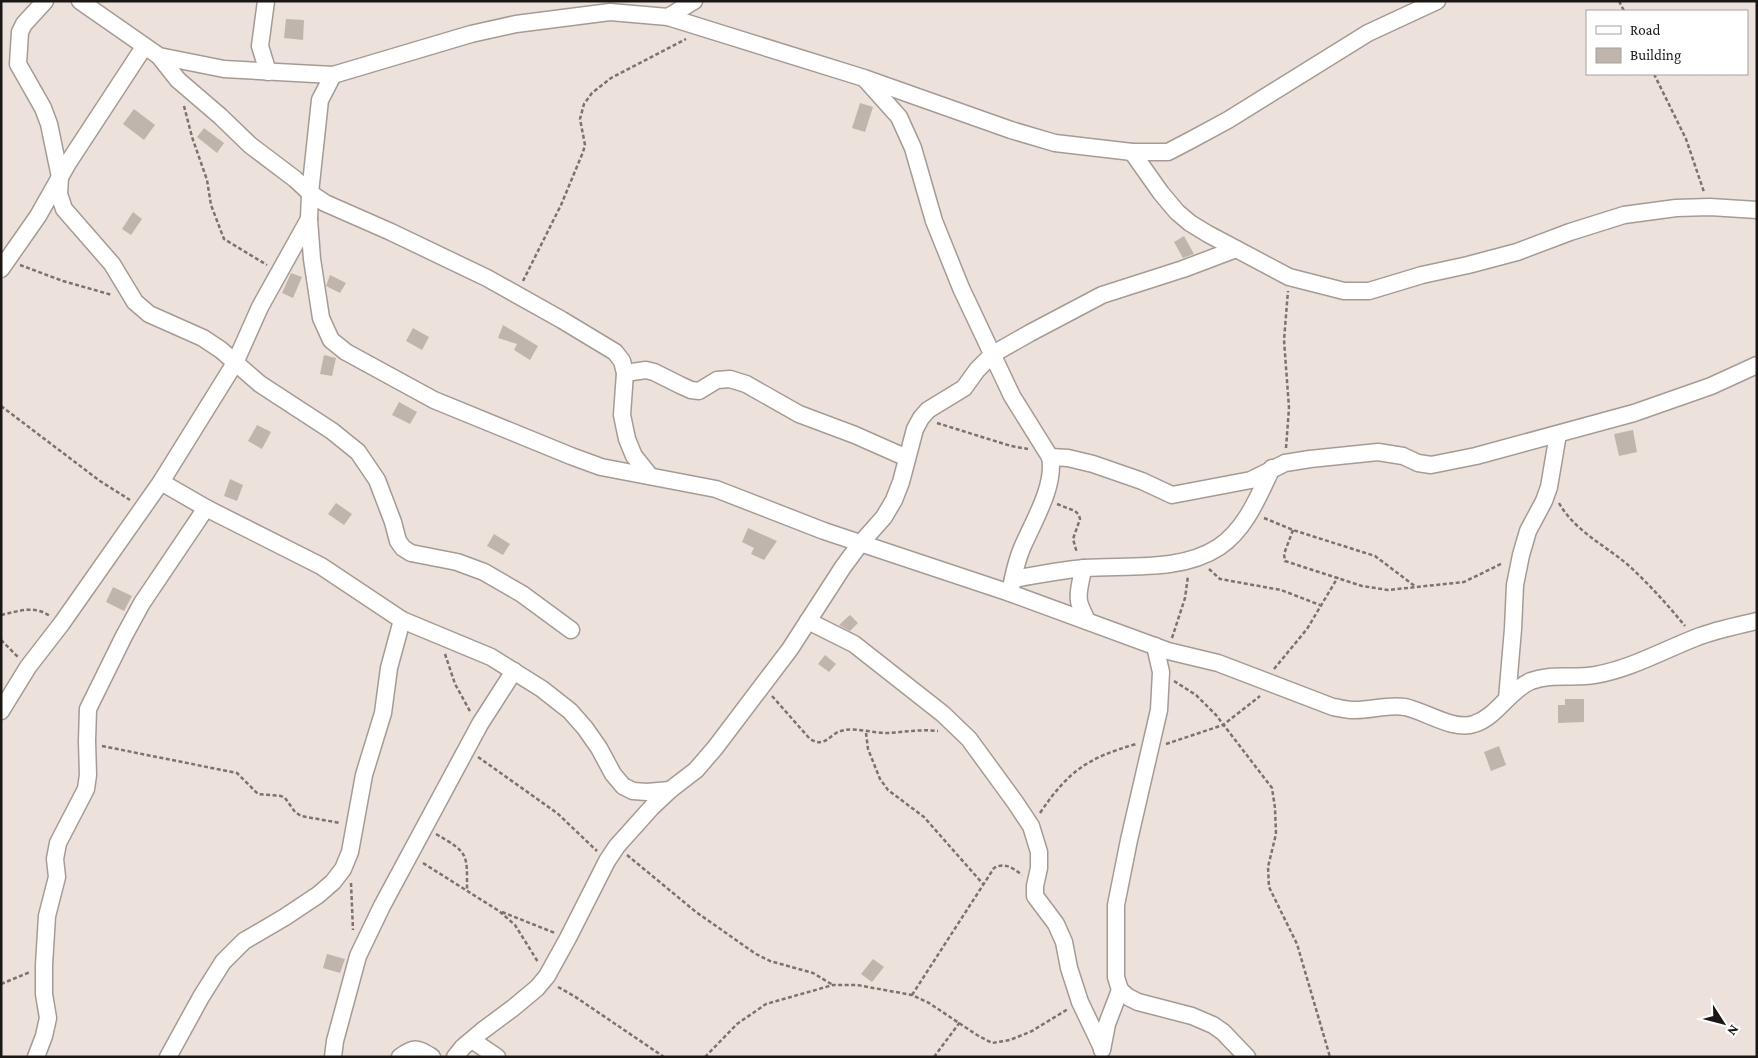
<svg xmlns="http://www.w3.org/2000/svg" width="1758" height="1058" font-family="'Crimson Pro',serif">
  <style>
    .building { fill: #bfb5ad }
    .lines { fill: none; stroke-linecap: round; stroke-linejoin: round }
    .minor-casing { stroke: #a59b93; stroke-width: 19 }
    .path { stroke: #7a736e; stroke-width: 2.5; stroke-dasharray: 4 2.5; stroke-linecap: butt }
    .minor { stroke: #fff; stroke-width: 16 }
  </style>
  <rect width="100%" height="100%" fill="#ede2db"/>
  <g class="building">
    <polygon points="286,19 304,20 303,40 284,38"/>
    <polygon points="860,103 873,107 865,132 852,128"/>
    <polygon points="134,109 155,125 144,140 123,124"/>
    <polygon points="204,128 224,143 217,153 197,137"/>
    <polygon points="133,212 142,219 131,235 122,229"/>
    <polygon points="1184,236 1194,254 1183,258 1174,242"/>
    <polygon points="291,273 302,277 293,298 282,293"/>
    <polygon points="330,275 346,283 340,293 326,286"/>
    <polygon points="503,325 538,346 530,360 514,350 517,344 498,338"/>
    <polygon points="413,328 429,337 422,350 406,341"/>
    <polygon points="324,355 336,358 332,376 320,374"/>
    <polygon points="399,402 417,412 410,424 392,415"/>
    <polygon points="257,425 271,432 262,449 248,441"/>
    <polygon points="1633,430 1637,452 1619,456 1614,434"/>
    <polygon points="230,479 243,485 237,501 224,496"/>
    <polygon points="336,503 352,514 344,525 328,514"/>
    <polygon points="748,528 777,541 764,560 751,554 754,548 742,542"/>
    <polygon points="494,534 510,544 503,555 487,546"/>
    <polygon points="113,587 132,596 124,611 106,602"/>
    <polygon points="850,615 858,623 850,631 839,625"/>
    <polygon points="825,655 836,664 829,672 818,664"/>
    <polygon points="1565,699 1584,699 1584,722 1558,723 1558,705 1565,705"/>
    <polygon points="1499,746 1506,765 1491,771 1484,752"/>
    <polygon points="327,954 345,959 340,973 323,968"/>
    <polygon points="873,959 884,967 872,982 861,974"/>
  </g>
  <g class="lines">
    <defs>
      <g id="minor">
        <polyline points="45,1 24,24 20,32 18,64 43,108 49,124 60,177 59,194 64,209 112,264 135,302 149,314 203,338 221,350 260,384 332,431 358,452 377,480 393,522 398,541 403,548 411,553 457,562 484,572 522,594 571,630"/>
        <polyline points="80,1 159,56 224,69 333,75 471,34 516,24 610,12 668,17 864,78 1011,130 1055,143 1132,152 1168,152 1191,140 1228,120 1368,33 1437,1"/>
        <polyline points="266,1 260,46 268,72"/>
        <polyline points="668,17 694,1"/>
        <polyline points="159,56 178,80 220,116 250,145 295,179 310,193 325,203 391,232 487,278 562,320 615,352 622,361 625,373 622,415 627,439 634,456 650,476"/>
        <path d="M333,75L320,100L310,193L309,219L312,259L321,318L331,340L346,352L434,400L571,456L601,467L716,489L824,531L1010,593L1168,651L1218,663L1333,707C1340,708 1346,710 1352,710C1370,711 1387,704 1405,707C1425,711 1453,731 1474,724C1497,717 1509,690 1531,681C1552,673 1574,679 1595,675C1630,669 1662,651 1695,638C1715,630 1736,626 1757,621"/>
        <path d="M865,79L899,117L913,148L934,221L961,288L1012,396L1050,457C1056,485 1033,522 1022,548C1016,562 1013,577 1010,593"/>
        <polyline points="1132,152 1161,193 1177,212 1190,223 1208,234 1289,277 1344,291 1369,291 1422,275 1468,265 1517,252 1570,232 1624,215 1676,208 1710,207 1757,210"/>
        <polyline points="1,269 38,216 68,163 144,47"/>
        <polyline points="625,373 646,370 654,372 680,385 691,390 699,391 717,380 730,379 746,384 799,414 855,435 907,458"/>
        <polyline points="1050,457 1068,458 1093,464 1142,481 1172,495 1251,480 1285,463 1310,459 1378,452 1403,456 1418,463 1431,465 1476,456 1634,413 1711,386 1757,365"/>
        <polyline points="161,482 206,508 321,566 402,620 491,657 542,689 570,711 585,728 599,748 613,774 623,786 633,791 647,792 670,790"/>
        <path d="M1083,568C1082,579 1077,591 1079,601C1080,608 1085,615 1087,621"/>
        <path d="M1013,579C1037,575 1061,570 1085,568C1128,565 1181,572 1219,547C1246,529 1259,495 1272,468"/>
        <polyline points="808,621 854,644 943,714 969,739 1015,802 1031,826 1039,852 1039,868 1035,886 1035,896 1056,924 1064,942 1069,968 1080,1002 1102,1048"/>
        <polyline points="1155,646 1161,672 1159,710 1129,840 1116,905 1116,977 1120,990 1128,997 1138,1002 1192,1016 1213,1025 1223,1032 1247,1057"/>
        <polyline points="1507,699 1513,629 1515,585 1521,555 1528,531 1544,501 1549,487 1558,434"/>
        <polyline points="1,711 28,667 62,623 161,482 235,363 260,307 309,219"/>
        <polyline points="472,1040 497,1057"/>
        <polyline points="1102,1050 1107,1024 1120,990"/>
        <polyline points="36,1057 44,1036 48,1018 44,994 44,965 47,916 57,877 55,859 58,843 86,789 88,775 87,741 88,709 124,636 142,603 206,508"/>
        <polyline points="168,1057 201,997 223,962 244,941 285,917 318,895 333,882 343,869 350,852 364,775 383,713 389,668 402,620"/>
        <polyline points="333,1057 335,1041 358,956 382,906 480,724 514,671"/>
        <path d="M400,1057C415,1046 417,1048 432,1057"/>
        <polyline points="455,1057 463,1047 482,1031 513,1008 537,988 547,976 568,938 607,861 617,846 652,807 670,790 696,770 715,748 790,649 843,567 860,544 884,517 894,500 901,482 915,429 921,418 928,410 964,388 977,370 993,354 1030,333 1102,295 1183,269 1236,249"/>
      </g>
    </defs>
    <use href="#minor" class="minor-casing"/>
    <g class="path">
      <polyline points="1619,1 1624,11"/>
      <polyline points="1654,74 1686,139 1704,192"/>
      <polyline points="184,106 192,137 207,180 211,205 224,239 267,265"/>
      <polyline points="20,265 63,281 112,295"/>
      <polyline points="523,281 561,205 583,152 585,145 580,119 584,104 592,93 611,78 686,39"/>
      <polyline points="1,406 100,481 130,500"/>
      <polyline points="937,423 1011,446 1028,449"/>
      <polyline points="1286,448 1289,408 1284,340 1288,291"/>
      <path d="M1559,503C1574,530 1604,545 1627,564C1648,583 1667,604 1685,626"/>
      <polyline points="1057,504 1075,511 1079,515 1080,519 1073,539 1077,553"/>
      <polyline points="1264,518 1293,530 1375,556 1416,587"/>
      <polyline points="1293,530 1284,554 1285,561 1362,586 1388,590 1464,582 1503,563"/>
      <polyline points="1209,569 1220,579 1281,590 1320,605"/>
      <path d="M1,615C19,611 34,605 50,616"/>
      <polyline points="1172,638 1185,598 1188,576"/>
      <polyline points="1,640 18,657"/>
      <polyline points="445,654 455,684 471,713"/>
      <polyline points="1274,669 1307,629 1338,577"/>
      <polyline points="1174,681 1196,695 1216,715 1272,788 1275,808 1276,834 1268,867 1269,887 1297,944 1330,1057"/>
      <path d="M772,696L810,739C827,749 829,732 845,730C856,728 874,733 888,733C905,732 921,729 938,731"/>
      <polyline points="866,733 868,749 880,779 888,790 924,817 983,884"/>
      <polyline points="1166,744 1223,725 1260,696"/>
      <polyline points="102,746 237,773 258,794 281,796 285,798 295,812 301,816 340,823"/>
      <polyline points="478,757 557,813 597,851"/>
      <path d="M1040,813C1069,770 1088,758 1136,744"/>
      <path d="M436,834C469,853 467,854 467,890"/>
      <polyline points="627,855 696,912 756,954 770,961 813,973 833,985"/>
      <polyline points="423,863 499,911 515,925 538,962"/>
      <polyline points="351,883 353,930"/>
      <polyline points="502,912 555,933"/>
      <polyline points="1,984 30,972"/>
      <polyline points="558,987 574,996 664,1057"/>
      <path d="M912,995L994,868C1005,862 1013,868 1022,875"/>
      <polyline points="705,1057 737,1024 766,1004 833,985 857,985 912,995 929,1003 977,1035 992,1043 1010,1040 1032,1031 1068,1009"/>
      <polyline points="934,1057 960,1022"/>
    </g>
    <use href="#minor" class="minor"/>
  </g>
  <rect width="1758" height="1058" fill="none" stroke="#1a1714" stroke-width="5"/>
  <rect x="1586" y="10" width="162" height="65" fill="#ffffff" stroke="#a3a2a1"/>
  <rect x="1596" y="26" width="25" height="8" fill="#ffffff" stroke="#a3a2a1"/>
  <text x="1630" y="35" font-size="15" fill="#1a1714">Road</text>
  <rect x="1596" y="48" width="25" height="15" fill="#bfb5ad" stroke="#a3a2a1"/>
  <text x="1630" y="60" font-size="15" fill="#1a1714">Building</text>
  <g transform="translate(1723 1023) rotate(126)" stroke="#ffffff" stroke-width="4" paint-order="stroke">
  <path d="M0-4L9 19L0 12L-9 19Z" fill="#1a1714"/>
  <text y="-8" font-size="14" font-weight="bold" text-anchor="middle" fill="#1a1714">N</text>
  </g>
</svg>
